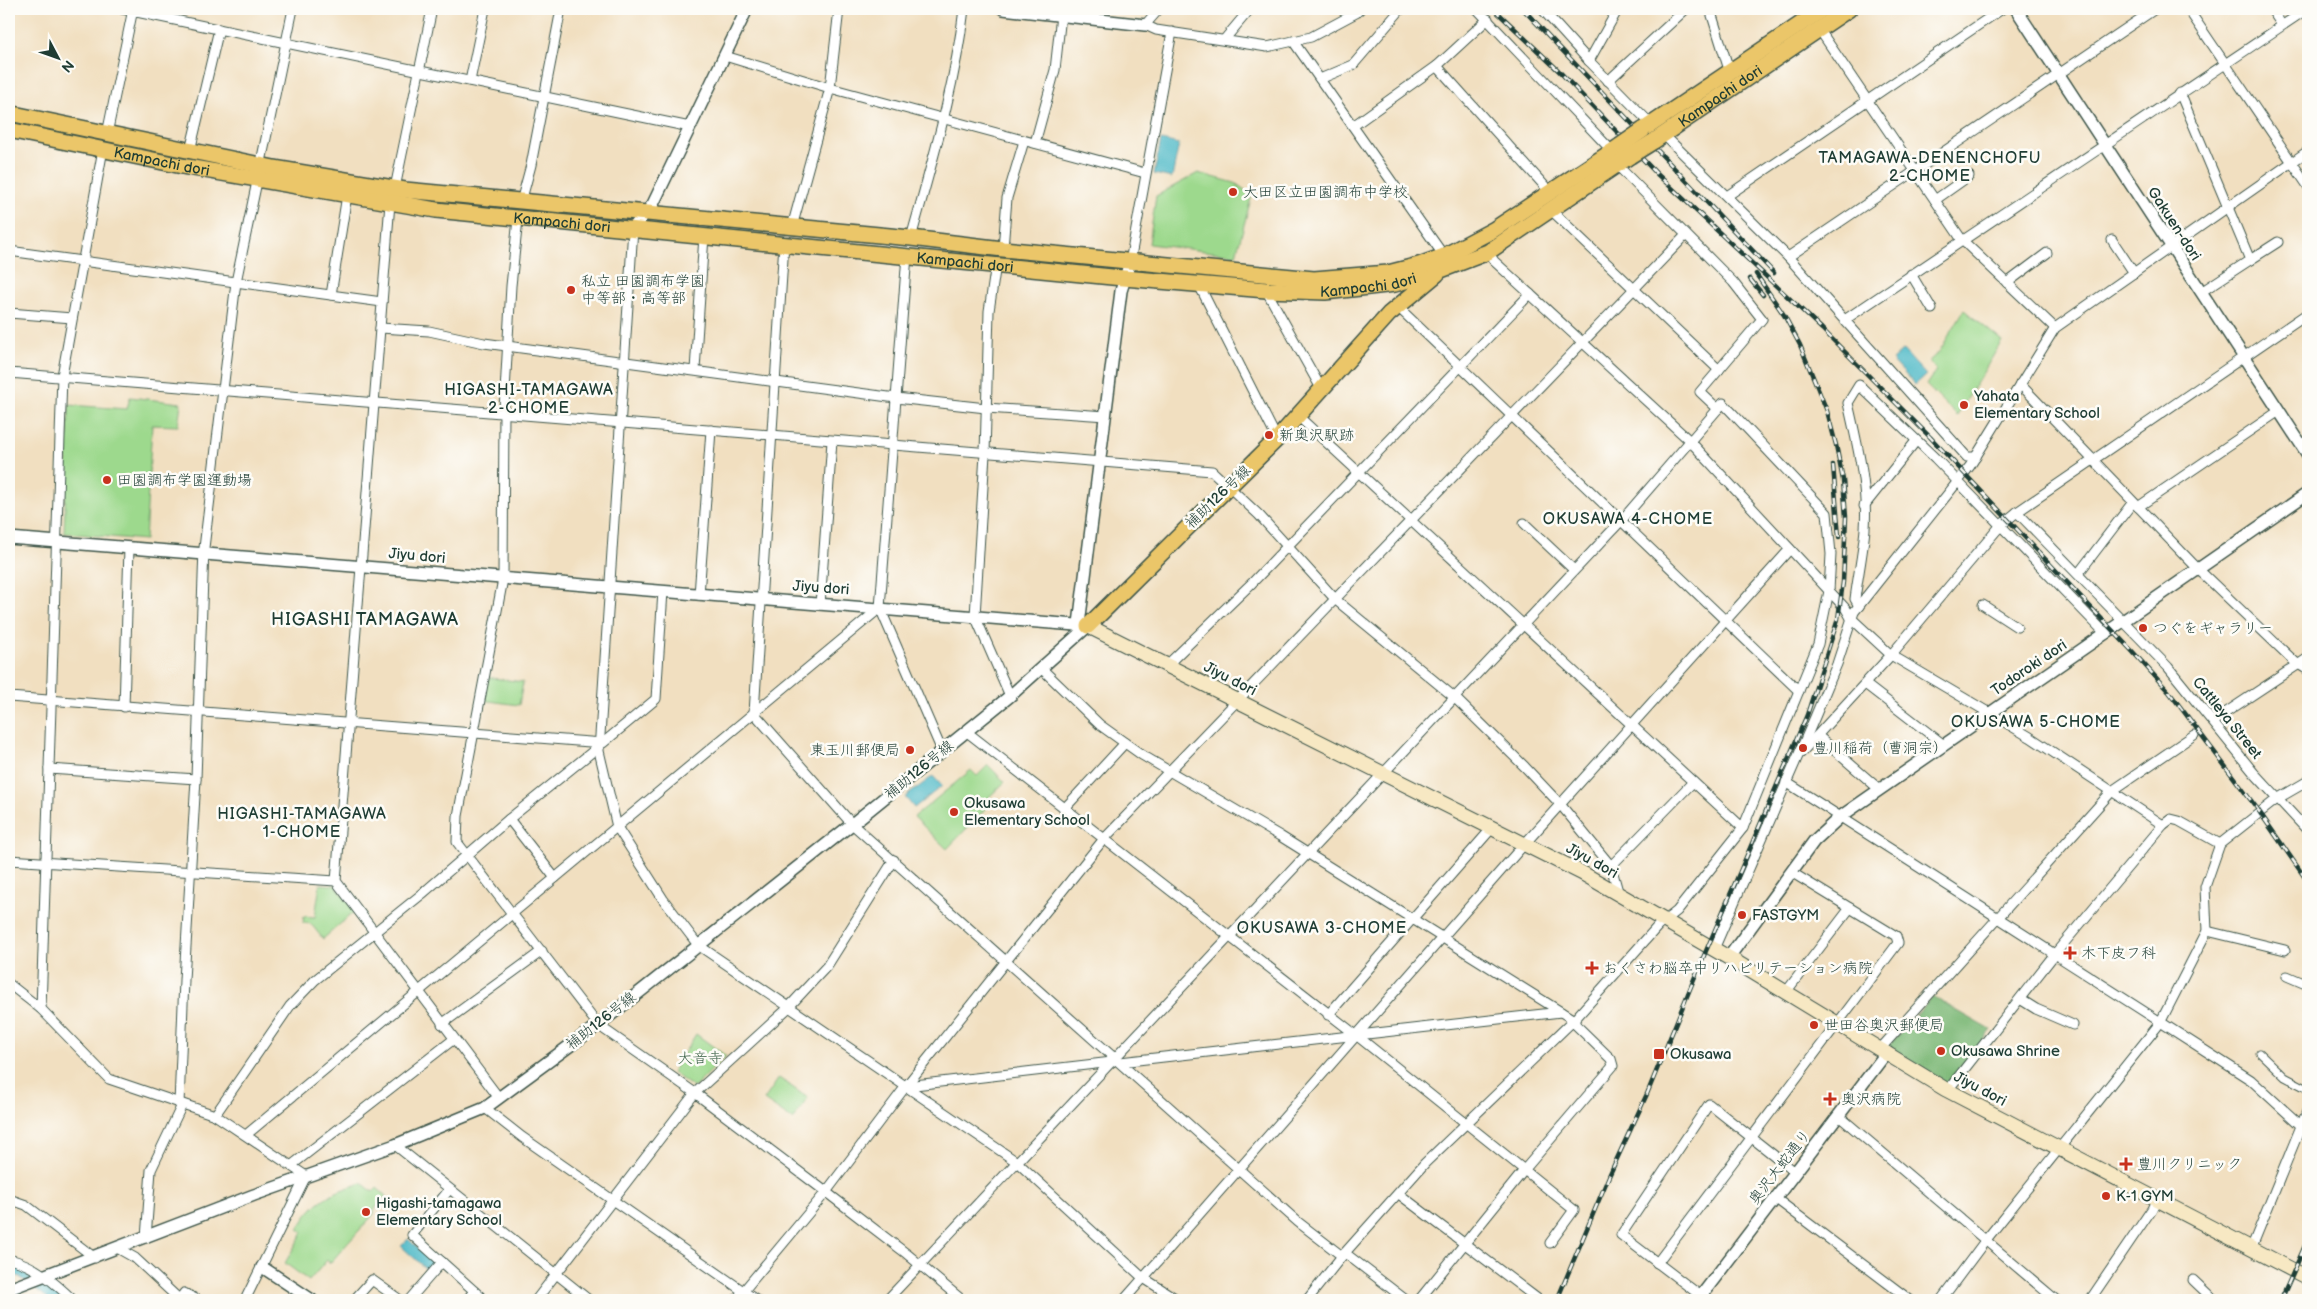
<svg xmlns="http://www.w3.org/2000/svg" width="2317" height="1309" font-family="'Balsamiq Sans','Klee One',sans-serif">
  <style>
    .green { fill: #9dd98d; stroke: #5e8b60 }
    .forest { fill: #7eb978; stroke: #4e7b56 }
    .water { fill: #4ab7c6; stroke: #347a7d }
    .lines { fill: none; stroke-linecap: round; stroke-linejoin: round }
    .pedestrian-casing { stroke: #3e5549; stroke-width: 9 }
    .minor-casing { stroke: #3e5549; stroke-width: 11 }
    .tertiary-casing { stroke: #3e5549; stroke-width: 14 }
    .secondary-casing { stroke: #3e5549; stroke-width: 16 }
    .primary-casing { stroke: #3e5549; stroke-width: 18 }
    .pedestrian { stroke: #fff; stroke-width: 7 }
    .minor { stroke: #fff; stroke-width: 9 }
    .tertiary { stroke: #fff; stroke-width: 11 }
    .secondary { stroke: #f7e8c3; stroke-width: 14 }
    .primary { stroke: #ebc669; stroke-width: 15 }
    .rail-casing { stroke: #1f3d34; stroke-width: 4.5 }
    .rail { stroke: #fdfcf7; stroke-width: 2.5; stroke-dasharray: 8; stroke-linecap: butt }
    .primary-bridge-casing { stroke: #3e5549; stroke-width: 18; stroke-linecap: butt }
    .primary-bridge { stroke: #ebc669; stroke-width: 15 }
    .poi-dot { fill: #c8321e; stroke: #fdfcf7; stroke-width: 2 }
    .labels { text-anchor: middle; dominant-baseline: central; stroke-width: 5; stroke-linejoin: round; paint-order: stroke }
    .street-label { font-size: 15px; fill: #1f3d34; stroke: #fdfcf7 }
    .poi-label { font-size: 15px; fill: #1f3d34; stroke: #fdfcf7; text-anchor: start }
    .park-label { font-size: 15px; fill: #3e644a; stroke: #fdfcf7 }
    .neighbourhood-label { font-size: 16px; letter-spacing: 1px; fill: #1f3d34; stroke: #fdfcf7 }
    .quarter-label { font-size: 18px; letter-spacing: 1px; fill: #1f3d34; stroke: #fdfcf7 }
  </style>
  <rect width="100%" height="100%" fill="#fdfcf7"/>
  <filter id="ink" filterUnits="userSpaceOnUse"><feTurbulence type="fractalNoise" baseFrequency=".02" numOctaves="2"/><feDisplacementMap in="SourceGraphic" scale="10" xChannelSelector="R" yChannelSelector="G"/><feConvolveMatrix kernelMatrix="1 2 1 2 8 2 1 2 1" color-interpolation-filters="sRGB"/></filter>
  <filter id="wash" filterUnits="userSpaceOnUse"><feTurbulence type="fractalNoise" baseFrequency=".0096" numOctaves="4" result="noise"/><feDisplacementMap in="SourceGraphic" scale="20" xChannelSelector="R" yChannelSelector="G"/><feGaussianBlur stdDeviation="1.12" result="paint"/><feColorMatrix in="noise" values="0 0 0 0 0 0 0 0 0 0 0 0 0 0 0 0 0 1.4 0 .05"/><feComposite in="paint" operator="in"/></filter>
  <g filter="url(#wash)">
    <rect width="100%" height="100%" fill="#f1dfc0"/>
    <g class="green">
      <polygon points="1198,173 1235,183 1252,195 1236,255 1149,244 1156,196"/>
      <polygon points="1964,310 2002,341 1957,416 1926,385 1936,370 1929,361 1939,352"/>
      <polygon points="130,397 181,403 178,426 152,425 145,540 64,533 69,405 127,409"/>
      <polygon points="485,677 523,682 519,705 481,700"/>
      <polygon points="988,765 1005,782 989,797 993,801 947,849 914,817 971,770 977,776"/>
      <polygon points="320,884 335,885 355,911 323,939 311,924 303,923 304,916 315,917"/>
      <polygon points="696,1034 726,1056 694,1088 672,1072"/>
      <polygon points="779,1078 808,1098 793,1120 764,1100"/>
      <path d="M362,1183L373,1192L377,1188L386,1196L374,1210V1214L330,1263L327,1260L309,1281L285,1263L303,1232L298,1229C315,1199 330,1193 362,1183Z"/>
    </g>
    <polygon class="forest" points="1933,997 1991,1030 1946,1086 1886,1048"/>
    <g class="water">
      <polygon points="1161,140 1179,144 1172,178 1154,174"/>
      <polygon points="1903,350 1926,375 1915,385 1892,360"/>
      <polygon points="933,776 942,786 914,808 905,797"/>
      <polygon points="408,1239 433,1262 427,1270 401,1246"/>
      <polygon points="9,1263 35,1273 68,1300 50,1300 20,1277 9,1273"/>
    </g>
  </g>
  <g filter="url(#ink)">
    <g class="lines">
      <defs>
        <polyline id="pedestrian" points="2260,1053 2285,1077 2308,1089"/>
        <g id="minor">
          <polyline points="122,9 690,127"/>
          <polyline points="1159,9 1145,25 1156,30 1267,47 1311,37 1356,13 1360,9"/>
          <polyline points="1477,9 1612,151"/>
          <polyline points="1542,9 1589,61 1652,125"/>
          <polyline points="1710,9 1730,73"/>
          <polyline points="2188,9 2308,186"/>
          <polyline points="2271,9 2282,25"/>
          <polyline points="1819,29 1962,240 2055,328"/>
          <polyline points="1224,40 1250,9"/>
          <polyline points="1293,41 1444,256"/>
          <polyline points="725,56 830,88 1145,173"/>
          <polyline points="1589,61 1618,9"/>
          <polyline points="1437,66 1550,192"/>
          <polyline points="1320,79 1353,65 1401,9"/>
          <polyline points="470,81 485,9"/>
          <polyline points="1608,81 1686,9"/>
          <polyline points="2180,93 2250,260 2201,292"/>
          <polyline points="1353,126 1437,66 1488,19"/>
          <polyline points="107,134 133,9"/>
          <polyline points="1663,134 1788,257 1967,457 1976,457"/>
          <polyline points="1035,143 1055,70 1061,15 1067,9"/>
          <polyline points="190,151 219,29"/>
          <polyline points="1617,165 1733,282 1762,319 1700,392 1718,409"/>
          <polyline points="395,188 432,9"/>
          <polyline points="1727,196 2002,9"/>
          <polyline points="1935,200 1969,176"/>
          <polyline points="521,202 531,165 561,9"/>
          <polyline points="390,203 336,881 499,1098"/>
          <polyline points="1551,210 1719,370"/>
          <polyline points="518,219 511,286 504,409 503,579 458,816 457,842 598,1025 695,1093 826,1192 907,1254 962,1300"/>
          <polyline points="792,227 830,88 839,9"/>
          <polyline points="633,228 599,751 617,827 663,899 698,945 1017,1162 1142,1277 1178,1300"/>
          <path d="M911,238C932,162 955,87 964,9"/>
          <polyline points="2112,240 2134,273"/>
          <polyline points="784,243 754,713 852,824 1298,1222 1342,1256"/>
          <polyline points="1003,249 1007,198 1024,141"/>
          <polyline points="9,251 382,302"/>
          <polyline points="1488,252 1494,261 1690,441 1846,609 1851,618 1891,655 2030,737 2163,825"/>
          <polyline points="907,255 880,608 942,751"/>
          <polyline points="1788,257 2155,9"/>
          <polyline points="2250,260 2278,242"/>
          <polyline points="1130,262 1172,32"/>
          <polyline points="996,264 989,311 985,454 975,616 1010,696"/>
          <polyline points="1911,274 1932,309"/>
          <polyline points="2007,283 2047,253"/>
          <polyline points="1199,285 1277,439"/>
          <polyline points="1266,290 1322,390"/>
          <polyline points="331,295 347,195"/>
          <polyline points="1398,307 1799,691"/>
          <polyline points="9,313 72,318"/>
          <polyline points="1846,319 2307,9"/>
          <polyline points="380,328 429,331 484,343 896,398 986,408 1106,416"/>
          <polyline points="695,370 704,236"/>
          <polyline points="9,373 1212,471 1259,515 1336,600 1454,697 1525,767 1560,804 1611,866 1619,895"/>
          <polyline points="2020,384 2199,570 2295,662 2308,670"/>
          <polyline points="1298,416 1743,828"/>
          <polyline points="1864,506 1916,441"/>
          <polyline points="2138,507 2279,411"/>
          <polyline points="2017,512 2168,667 2254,773 2308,831"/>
          <polyline points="1524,523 1574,570"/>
          <polyline points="2078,574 2133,502"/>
          <polyline points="699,595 711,430"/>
          <polyline points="820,605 832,441"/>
          <polyline points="1983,605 2017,627"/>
          <path d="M1859,606L1855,599C1858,576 1863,552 1865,529C1868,487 1857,443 1848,403L1859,385L1935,458L2106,634"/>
          <polyline points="1167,665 1252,583 1530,294"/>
          <polyline points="1041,668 1100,725 1142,755 1280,836 1574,1020 1576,1025 1611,1059 1613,1066 1525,1169 1419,1300"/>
          <polyline points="1865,684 1944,745"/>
          <polyline points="9,697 603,743 656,699 663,591"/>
          <polyline points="124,707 129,548"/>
          <polyline points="2213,721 2308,658"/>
          <polyline points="967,732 1356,1035 1574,1210 1550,1243"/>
          <polyline points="1818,736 1879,789"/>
          <polyline points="1801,753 1891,655 2001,525 2017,512 2308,313"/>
          <polyline points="49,769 196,779"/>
          <polyline points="1786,782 2251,1080 2308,1132"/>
          <polyline points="1064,809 1125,743"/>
          <polyline points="509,819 555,878"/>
          <polyline points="9,860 336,881"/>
          <polyline points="1611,866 1693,782"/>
          <polyline points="2207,931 2285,950"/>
          <polyline points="1714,949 1815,717 1837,664 1854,612 1970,466 2055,328 2308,151"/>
          <polyline points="2287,976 2308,985"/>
          <polyline points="9,984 41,1009 109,1079 215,1115 306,1176 245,1300"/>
          <polyline points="1786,992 1850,908"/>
          <polyline points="2020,999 2036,1009 2073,1025"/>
          <polyline points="41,1009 62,376 103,149"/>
          <polyline points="1328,1015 1492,828"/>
          <polyline points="442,1024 542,951"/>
          <polyline points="1881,1048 2112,791 2194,735"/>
          <polyline points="1120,1062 1561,1012"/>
          <polyline points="906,1086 1112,1062"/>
          <polyline points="1948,1090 2054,955 2163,825 2171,819 2179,821 2220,844"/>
          <polyline points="179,1104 184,980 196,779 204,548 236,282 293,9"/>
          <polyline points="485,1108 522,1137 756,1300"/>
          <polyline points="215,1115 290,1006 315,980 422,894 509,819 592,752 600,743"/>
          <polyline points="1839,1116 2056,1300"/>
          <polyline points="246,1135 880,608"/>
          <polyline points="395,1145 589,1300"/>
          <polyline points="292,1165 454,1039"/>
          <polyline points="449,1190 412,1235 481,1297 481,1300"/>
          <polyline points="1399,1194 1539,1300"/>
          <polyline points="1775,1198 1910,1300"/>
          <polyline points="9,1199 26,1205 95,1258"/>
          <polyline points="146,1238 151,1170 182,1105"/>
          <polyline points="119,1249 135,1258 179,1299"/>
          <polyline points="2251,1249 2308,1109"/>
          <polyline points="1345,1253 1406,1300"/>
          <path d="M9,1259C35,1265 54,1282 73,1300"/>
          <polyline points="1657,1263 1898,943 1896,936 1791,872"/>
          <polyline points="2193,1280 2214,1300"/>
          <polyline points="1701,1296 1621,1235 1709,1104 1795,1172"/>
          <polyline points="179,1300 184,1293 198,1300"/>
          <polyline points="354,1300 372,1280 400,1300"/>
          <polyline points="409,1300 442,1262"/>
          <polyline points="467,1300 474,1291"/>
          <polyline points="536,1300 695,1093 786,1010 827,966 894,860"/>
          <polyline points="736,1300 826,1192 906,1086 1103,840 1686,235"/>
          <polyline points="887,1300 1621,521 1723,403 1827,513 1831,554 1829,591 1818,644 1743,828 1677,911 1658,926 1574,1020 1425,1163 1342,1256 1307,1300"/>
          <polyline points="1124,1300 1520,849 1790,549"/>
          <polyline points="1941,1300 1985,1241 2160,1023 2207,931 2205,887 2220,844 2277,799 2308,781"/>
          <polyline points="2090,1300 2152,1209 2156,1200"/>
        </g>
        <g id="tertiary">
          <polyline points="1003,9 1145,25"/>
          <polyline points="2016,9 2308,455"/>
          <polyline points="633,228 653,204 747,9"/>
          <polyline points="9,538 1088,626"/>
          <polyline points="1079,624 1121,291 1130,262"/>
          <polyline points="1729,957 1814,841 1840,817 2308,493"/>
          <polyline points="262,1267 312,1300"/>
          <polyline points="9,1289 254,1195 395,1145 485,1108 598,1025 852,824 1010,696 1088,626"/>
          <polyline points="1698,1300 1887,1052"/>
        </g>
        <polyline id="secondary" points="1088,626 1582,873 1736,962 1945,1089 2308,1278"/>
        <g id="primary">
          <polyline points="9,113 274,168 405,190 911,238 1003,249 1314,279 1388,273 1419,265 1444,256 1493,230 1620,146"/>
          <path id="s1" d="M9,130L187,167L436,210L1112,277L1266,290L1325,292L1395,284L1441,270L1488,252L1630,156"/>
          <polyline points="1643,130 1823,9"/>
          <path id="s2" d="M1654,141L1849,9"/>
          <polyline points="1088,626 1277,439 1389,314 1437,274"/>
        </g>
      </defs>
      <use href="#pedestrian" class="pedestrian-casing"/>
      <use href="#minor" class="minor-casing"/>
      <use href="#tertiary" class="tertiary-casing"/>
      <use href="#secondary" class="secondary-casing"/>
      <use href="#primary" class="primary-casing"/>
      <use href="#pedestrian" class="pedestrian"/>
      <use href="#minor" class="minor"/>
      <use href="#tertiary" class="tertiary"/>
      <use href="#secondary" class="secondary"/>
      <use href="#primary" class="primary"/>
      <defs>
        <g id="rail">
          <polyline points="1494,9 1558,70 1657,174 1822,329 1930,437 2133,652 2169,692 2256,807 2308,882"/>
          <polyline points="1523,9 1774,273"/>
          <polyline points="1750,279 1763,295"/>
          <polyline points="1833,465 1839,537"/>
          <polyline points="1557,1300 1609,1176 1647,1094 1694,979 1807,715 1838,619 1843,582 1846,517 1843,480 1836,445 1827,411 1800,345 1784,315 1756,274"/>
          <polyline points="2281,1300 2308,1239"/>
        </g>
      </defs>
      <use href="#rail" class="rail-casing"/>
      <use href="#rail" class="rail"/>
      <defs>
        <g id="primary-bridge">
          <polyline points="1620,146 1643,130"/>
          <polyline points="1630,156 1654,141"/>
        </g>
      </defs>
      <use href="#primary-bridge" class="primary-bridge-casing"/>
      <use href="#primary-bridge" class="primary-bridge"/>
    </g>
  </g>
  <g class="poi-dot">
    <circle cx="1233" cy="192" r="5"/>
    <circle cx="571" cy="290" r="5"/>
    <circle cx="1964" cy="405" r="5"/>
    <circle cx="1269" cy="435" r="5"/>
    <circle cx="107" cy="480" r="5"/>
    <circle cx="2143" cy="628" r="5"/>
    <circle cx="1803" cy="748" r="5"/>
    <circle cx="910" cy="750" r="5"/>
    <circle cx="954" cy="812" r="5"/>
    <circle cx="1742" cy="915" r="5"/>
    <path d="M2067.5 945.5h5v5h5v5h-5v5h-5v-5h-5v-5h5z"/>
    <path d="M1589.5 960.5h5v5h5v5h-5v5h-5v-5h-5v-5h5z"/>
    <circle cx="1814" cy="1025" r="5"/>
    <circle cx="1941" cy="1051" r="5"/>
    <rect x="1653" y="1048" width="12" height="12" rx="2.5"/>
    <path d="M1827.5 1091.5h5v5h5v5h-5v5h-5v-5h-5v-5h5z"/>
    <path d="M2123.5 1156.5h5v5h5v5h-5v5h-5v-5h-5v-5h5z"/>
    <circle cx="2106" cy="1196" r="5"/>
    <circle cx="366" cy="1212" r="5"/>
  </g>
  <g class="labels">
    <g class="street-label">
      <text stroke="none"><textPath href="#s2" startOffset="80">Kampachi dori</textPath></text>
      <text stroke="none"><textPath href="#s1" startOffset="156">Kampachi dori</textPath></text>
      <text stroke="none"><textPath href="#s1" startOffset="561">Kampachi dori</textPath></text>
      <text transform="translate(2174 224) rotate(57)">Gakuen-dori</text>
      <text stroke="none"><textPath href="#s1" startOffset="966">Kampachi dori</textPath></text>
      <text stroke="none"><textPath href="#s1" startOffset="1371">Kampachi dori</textPath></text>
      <text transform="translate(1218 497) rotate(-44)">補助126号線</text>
      <text transform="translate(417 556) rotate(5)">Jiyu dori</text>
      <text transform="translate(821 588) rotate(4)">Jiyu dori</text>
      <text transform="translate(2029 668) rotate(-34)">Todoroki dori</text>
      <text transform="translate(1230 679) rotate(27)">Jiyu dori</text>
      <text transform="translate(2227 718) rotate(51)">Cattleya Street</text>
      <text transform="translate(919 770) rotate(-39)">補助126号線</text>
      <text transform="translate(1592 861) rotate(29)">Jiyu dori</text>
      <text transform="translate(601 1021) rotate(-38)">補助126号線</text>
      <text transform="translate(1980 1089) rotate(28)">Jiyu dori</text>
      <text transform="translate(1780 1167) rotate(-52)">奥沢大蛇通り</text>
    </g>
    <g class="poi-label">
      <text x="1243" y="192">大田区立田園調布中学校</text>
      <text x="581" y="281">私立 田園調布学園<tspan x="581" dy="17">中等部・高等部</tspan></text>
      <text x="1974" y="396">Yahata<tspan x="1974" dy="17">Elementary School</tspan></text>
      <text x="1279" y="435">新奥沢駅跡</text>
      <text x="117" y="480">田園調布学園運動場</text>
      <text x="2153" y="628">つぐをギャラリー</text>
      <text x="1813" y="748">豊川稲荷（曹洞宗）</text>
      <text x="900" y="750" text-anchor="end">東玉川郵便局</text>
      <text x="964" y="803">Okusawa<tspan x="964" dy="17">Elementary School</tspan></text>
      <text x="1752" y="915">FASTGYM</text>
      <text x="2081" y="953">木下皮フ科</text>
      <text x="1603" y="968">おくさわ脳卒中リハビリテーション病院</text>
      <text x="1824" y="1025">世田谷奥沢郵便局</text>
      <text x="1951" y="1051">Okusawa Shrine</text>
      <text x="1670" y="1054">Okusawa</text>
      <text x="1841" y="1099">奥沢病院</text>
      <text x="2137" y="1164">豊川クリニック</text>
      <text x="2116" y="1196">K-1 GYM</text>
      <text x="376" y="1203">Higashi-tamagawa<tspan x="376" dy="17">Elementary School</tspan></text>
    </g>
    <g class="park-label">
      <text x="700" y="1058">大音寺</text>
    </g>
    <g class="neighbourhood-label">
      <text x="1930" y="158">TAMAGAWA-DENENCHOFU<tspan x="1930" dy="18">2-CHOME</tspan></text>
      <text x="529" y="390">HIGASHI-TAMAGAWA<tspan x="529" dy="18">2-CHOME</tspan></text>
      <text x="1628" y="519">OKUSAWA 4-CHOME</text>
      <text x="2036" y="722">OKUSAWA 5-CHOME</text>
      <text x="302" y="814">HIGASHI-TAMAGAWA<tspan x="302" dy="18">1-CHOME</tspan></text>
      <text x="1322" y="928">OKUSAWA 3-CHOME</text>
    </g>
    <g class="quarter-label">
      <text x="365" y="619">HIGASHI TAMAGAWA</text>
    </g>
  </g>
  <rect width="2317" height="1309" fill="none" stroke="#fdfcf7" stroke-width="30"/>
  <g transform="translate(58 58) rotate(131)" stroke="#fdfcf7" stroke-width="4" paint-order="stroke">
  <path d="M0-4L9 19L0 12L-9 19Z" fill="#1f3d34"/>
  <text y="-8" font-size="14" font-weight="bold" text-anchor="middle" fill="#1f3d34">N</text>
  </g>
</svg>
